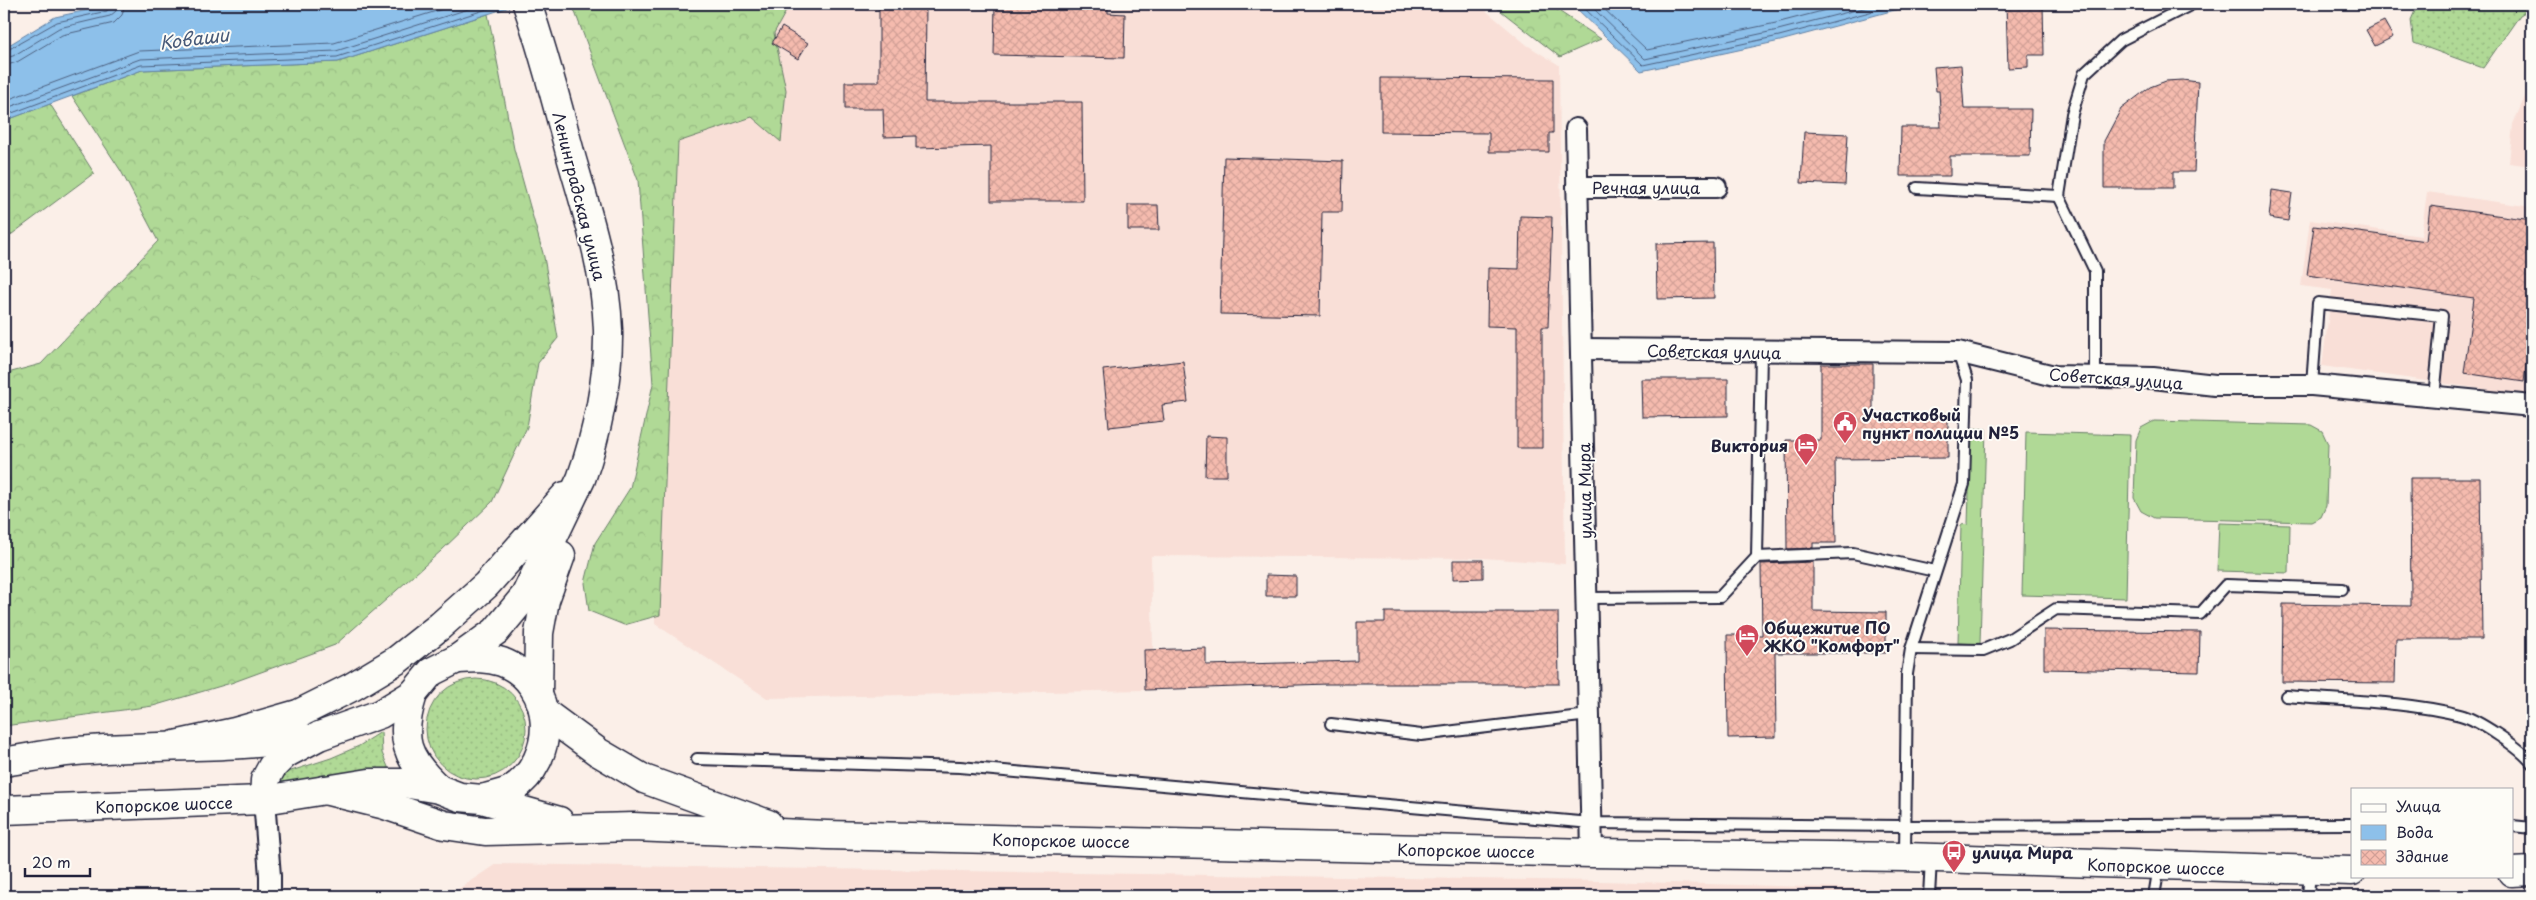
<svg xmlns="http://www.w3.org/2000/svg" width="2536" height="900" font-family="'Playpen Sans',sans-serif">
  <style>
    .built { fill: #f9dfd7 }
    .grass { fill: url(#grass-dots); stroke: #697e68 }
    .forest { fill: url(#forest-crowns); stroke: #697e68 }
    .pitch { fill: #b0d996; stroke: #697e68 }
    .water { fill: #8dc0ea; stroke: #6281a4 }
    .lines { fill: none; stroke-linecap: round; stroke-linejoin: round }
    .shore { stroke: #4d6181; stroke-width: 1 }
    .building { fill: url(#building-cross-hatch); stroke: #22223b }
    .lane-casing { stroke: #22223b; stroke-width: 14 }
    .street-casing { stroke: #22223b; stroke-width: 24 }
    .secondary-casing { stroke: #22223b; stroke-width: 31 }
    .lane { stroke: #fdfcf7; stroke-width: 10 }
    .street { stroke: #fdfcf7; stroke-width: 20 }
    .secondary { stroke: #fdfcf7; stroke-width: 28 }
    .labels { text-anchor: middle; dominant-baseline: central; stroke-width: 4; stroke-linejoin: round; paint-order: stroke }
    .street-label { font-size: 16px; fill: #22223b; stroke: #fdfcf7 }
    .poi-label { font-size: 16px; font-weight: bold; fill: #22223b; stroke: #fdfcf7; text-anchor: start }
    .water-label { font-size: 18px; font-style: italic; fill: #475978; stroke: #fdfcf7 }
  </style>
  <defs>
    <pattern id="grass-dots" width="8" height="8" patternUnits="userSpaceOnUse" patternTransform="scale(1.25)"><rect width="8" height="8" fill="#b0d996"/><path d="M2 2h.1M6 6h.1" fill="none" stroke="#97ba82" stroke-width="1.8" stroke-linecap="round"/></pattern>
    <pattern id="forest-crowns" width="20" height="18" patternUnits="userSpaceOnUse" patternTransform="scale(1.25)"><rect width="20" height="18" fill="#b0d996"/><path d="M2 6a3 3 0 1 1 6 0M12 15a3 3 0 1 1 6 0" fill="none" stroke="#97ba82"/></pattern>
    <pattern id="building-cross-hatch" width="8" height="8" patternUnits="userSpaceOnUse" patternTransform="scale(1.25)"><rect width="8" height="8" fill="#f5bbae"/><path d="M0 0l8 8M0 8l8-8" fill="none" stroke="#d2a097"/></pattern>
  </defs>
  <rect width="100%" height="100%" fill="#fbefe8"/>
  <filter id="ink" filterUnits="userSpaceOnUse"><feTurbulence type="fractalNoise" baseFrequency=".02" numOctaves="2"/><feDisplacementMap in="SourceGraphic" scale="10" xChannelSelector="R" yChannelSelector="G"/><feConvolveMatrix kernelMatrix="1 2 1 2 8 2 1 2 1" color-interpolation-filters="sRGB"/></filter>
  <g filter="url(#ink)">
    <g class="built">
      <polygon points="774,4 1478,4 1527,45 1559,65 1565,564 1483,558 1151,556 1153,650 1144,650 1145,690 767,698 655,624 655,110"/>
      <polygon points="2532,81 2532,166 2509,163 2513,124"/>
      <polygon points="2427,192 2532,207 2532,396 2322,366 2332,290 2301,286 2310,220 2421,236"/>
      <polygon points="496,864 1601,881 2123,896 448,896"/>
    </g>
    <g class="grass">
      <polygon points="2418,4 2532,4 2532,8 2520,15 2483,68 2414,43 2411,20"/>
      <circle cx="476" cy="729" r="50"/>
      <polygon points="381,732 382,753 391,774 274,789 281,778 291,771 331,758 359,746"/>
    </g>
    <g class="forest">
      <polygon points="572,4 790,4 774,33 786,90 781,142 752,117 678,142 660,615 624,625 589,611 585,583 595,543 630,488 653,384 638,180"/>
      <polygon points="1492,4 1548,4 1601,39 1560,57"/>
      <polygon points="488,14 514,149 544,257 558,338 538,363 527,427 492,502 441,551 335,645 231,683 153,706 4,726 4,374 41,364 158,241 121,171 72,96 142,70 338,62"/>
      <polygon points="50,104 94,173 4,240 4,121"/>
    </g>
    <g class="pitch">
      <polygon points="2154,421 2311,425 2322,431 2328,444 2326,506 2321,517 2311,522 2154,518 2141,511 2134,498 2136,440 2141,428"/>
      <polygon points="1971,428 1986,429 1980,644 1958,643 1961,525 1968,524"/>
      <polygon points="2026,432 2130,435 2126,598 2022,595"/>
      <polygon points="2219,523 2290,525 2289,573 2217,571"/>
    </g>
    <g class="water">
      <polygon points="116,4 519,4 338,62 142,70 4,121 4,48 55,17"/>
      <polygon points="1572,4 1917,4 1780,41 1641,71"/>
    </g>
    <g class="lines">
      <g class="shore">
        <polyline points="1580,4 1643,65 1779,36 1900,4"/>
        <polyline points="1589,4 1645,59 1778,30 1879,4"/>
        <polyline points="1599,4 1647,50 1776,23 1849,4"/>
        <polyline points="4,52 57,22 107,11 111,4"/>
        <polyline points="4,58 13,56 59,28 110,16 116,11 117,4"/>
        <polyline points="4,66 17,62 62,35 114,23 122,15 125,4"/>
        <polyline points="4,101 139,51 334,43 459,4"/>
        <polyline points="4,109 140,59 336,51 484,4"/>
        <polyline points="4,116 141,65 337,57 503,4"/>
      </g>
    </g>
    <g class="building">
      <polygon points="879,4 926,4 925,102 1082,102 1083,201 991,201 991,146 916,148 916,136 884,137 883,109 845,109 845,82 879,82"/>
      <polygon points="995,4 1108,4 1108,13 1125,14 1124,58 994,55"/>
      <polygon points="2043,4 2044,55 2028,55 2028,67 2008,68 2006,5"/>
      <polygon points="2384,21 2393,37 2375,46 2366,30"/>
      <polygon points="782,27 808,43 798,59 772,43"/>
      <polygon points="1961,65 1964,109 2031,109 2030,156 1950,156 1950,176 1900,176 1901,127 1941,127 1939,91 1936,91 1934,67"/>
      <polygon points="1381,78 1553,79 1553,133 1549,133 1549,152 1489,152 1489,133 1381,132"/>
      <polygon points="2182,80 2198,82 2194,172 2173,172 2173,188 2104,188 2104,141 2121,109 2150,87 2166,81"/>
      <polygon points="1804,132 1848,134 1845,185 1801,183"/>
      <polygon points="1224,157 1343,161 1342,212 1322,212 1320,316 1220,314"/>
      <polygon points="2272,190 2292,193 2288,221 2269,218"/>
      <polygon points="1128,205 1158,205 1159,230 1128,230"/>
      <polygon points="2430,206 2532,220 2532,323 2524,382 2464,373 2474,298 2307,275 2314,226 2426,241"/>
      <polygon points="1520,216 1552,217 1548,327 1542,327 1542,448 1517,448 1517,327 1487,326 1488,268 1519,269"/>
      <polygon points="1713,243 1714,298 1657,299 1656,244"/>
      <polygon points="1183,361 1188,402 1162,405 1164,421 1109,427 1103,370"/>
      <polygon points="1821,364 1873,364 1873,417 1948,418 1948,458 1835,459 1836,543 1813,543 1813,548 1787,549 1786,440 1821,440"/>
      <polygon points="1641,379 1728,379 1728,416 1642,417"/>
      <polygon points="1206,436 1227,437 1227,476 1205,476"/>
      <polygon points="2410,478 2480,478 2482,639 2396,639 2395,683 2282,682 2283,604 2411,606"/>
      <polygon points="1453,560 1483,560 1483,578 1453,579"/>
      <polygon points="1813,562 1813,611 1886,612 1886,653 1775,653 1776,737 1728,738 1727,635 1762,635 1761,564"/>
      <polygon points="1266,575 1296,576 1296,596 1266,596"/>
      <polygon points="1385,612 1558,612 1559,684 1328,684 1145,690 1144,650 1206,648 1206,665 1357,661 1357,622 1385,622"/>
      <polygon points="2044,630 2200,632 2199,672 2044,669"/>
    </g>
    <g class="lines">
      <defs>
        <g id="lane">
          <polyline points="1917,188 2059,196"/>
          <polyline points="2095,377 2095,271 2059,196 2072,114 2084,74 2121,40 2192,4"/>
          <polyline points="2312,385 2318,303 2442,316 2434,397"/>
          <polyline points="1757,557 1853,553 1935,571"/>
          <polyline points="1586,598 1720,597 1757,557 1761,352"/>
          <polyline points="1911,649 1983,650 2010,639 2056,609 2200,614 2226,585 2342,589"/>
          <path d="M2286,696C2343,701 2404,701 2460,715C2477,719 2522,749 2532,763"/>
          <polyline points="1331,724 1421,735 1589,715"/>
          <polyline points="697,759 960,767 1591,823 1903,826 2352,824"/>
          <polyline points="2512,826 2532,828"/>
          <polyline points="1905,856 1907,674 1911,649 1964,484 1967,380 1958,352"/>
          <polyline points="1929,896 1931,859"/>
          <polyline points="2154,896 2159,867"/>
          <polyline points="2308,896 2310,871"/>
        </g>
        <g id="street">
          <polyline points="1576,129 1592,853"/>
          <polyline points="1577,187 1716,187"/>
          <polyline points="1581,349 1958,352 2054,376 2153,378 2215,385 2312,385 2532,406"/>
          <polyline points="264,800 270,876 270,896"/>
        </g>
        <g id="secondary">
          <path d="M457,659C473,658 487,657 502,662C557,683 558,760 511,790C503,794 491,796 482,799"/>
          <polyline points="538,693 539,633 545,600 561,555"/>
          <path d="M413,694C399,739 405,758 439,789"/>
          <polyline points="545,713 598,752 644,779 768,824"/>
          <polyline points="175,745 235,732 298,714 352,687 397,660 440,626 486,585 565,496"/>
          <path d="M4,762C28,758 52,753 76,751C152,744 229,749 305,738"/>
          <polyline points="324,790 385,805 444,825 485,831 634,827 827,835 1592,853 1905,857 2352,871"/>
          <path d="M264,800L265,780L272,767L285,754L319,736L380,714L413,694L431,672L457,659L496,631L525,596L581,479C597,435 609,376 608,330C606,272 588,215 572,160C558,108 545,55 527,4"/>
          <polyline points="4,810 264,800 369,783 403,783 439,789 460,797 482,799 559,821"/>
          <polyline points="2512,872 2532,871"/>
        </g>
      </defs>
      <use href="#lane" class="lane-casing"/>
      <use href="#street" class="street-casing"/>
      <use href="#secondary" class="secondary-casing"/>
      <use href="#lane" class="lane"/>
      <use href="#street" class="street"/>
      <use href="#secondary" class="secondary"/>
    </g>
  </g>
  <defs>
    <symbol id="civic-pin" viewBox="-11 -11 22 30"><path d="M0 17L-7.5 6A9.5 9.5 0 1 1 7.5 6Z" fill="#d1495b" stroke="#fdfcf7"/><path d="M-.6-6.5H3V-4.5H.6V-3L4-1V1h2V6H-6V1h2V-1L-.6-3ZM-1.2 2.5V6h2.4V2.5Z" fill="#fff"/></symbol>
    <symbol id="hotel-pin" viewBox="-11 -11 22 30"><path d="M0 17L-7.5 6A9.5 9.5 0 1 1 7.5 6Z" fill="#d1495b" stroke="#fdfcf7"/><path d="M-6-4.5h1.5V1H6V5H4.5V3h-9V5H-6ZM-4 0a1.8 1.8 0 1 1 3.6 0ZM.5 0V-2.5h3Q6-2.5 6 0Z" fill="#fff"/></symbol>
    <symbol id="bus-pin" viewBox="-11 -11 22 30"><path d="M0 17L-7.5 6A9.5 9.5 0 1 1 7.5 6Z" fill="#d1495b" stroke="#fdfcf7"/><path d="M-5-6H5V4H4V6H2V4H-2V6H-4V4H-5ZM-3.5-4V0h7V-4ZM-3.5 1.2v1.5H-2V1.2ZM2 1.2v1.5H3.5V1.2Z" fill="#fff"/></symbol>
  </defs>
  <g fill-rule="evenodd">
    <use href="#civic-pin" x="1831" y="409" width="28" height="38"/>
    <use href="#hotel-pin" x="1792" y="431" width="28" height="38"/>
    <use href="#hotel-pin" x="1733" y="622" width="28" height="38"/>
    <use href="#bus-pin" x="1940" y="838" width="28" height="38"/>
  </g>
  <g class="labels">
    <g class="street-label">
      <text x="1646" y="187">Речная улица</text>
      <text transform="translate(580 196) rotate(76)">Ленинградская улица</text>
      <text transform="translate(1714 351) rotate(1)">Советская улица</text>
      <text transform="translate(2116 378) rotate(4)">Советская улица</text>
      <text transform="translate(1584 491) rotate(-91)">улица Мира</text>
      <text transform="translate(164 804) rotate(-2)">Копорское шоссе</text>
      <text transform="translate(1061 840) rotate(1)">Копорское шоссе</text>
      <text transform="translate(1466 850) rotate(1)">Копорское шоссе</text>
      <text transform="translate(2156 866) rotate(2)">Копорское шоссе</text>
    </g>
    <g class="poi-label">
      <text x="1862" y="414">Участковый<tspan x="1862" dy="18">пункт полиции №5</tspan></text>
      <text x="1788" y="445" text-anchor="end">Виктория</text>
      <text x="1764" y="627">Общежитие ПО<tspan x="1764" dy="18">ЖКО "Комфорт"</tspan></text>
      <text x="1972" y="852">улица Мира</text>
    </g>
    <g class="water-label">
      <text transform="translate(194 38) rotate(-7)">Коваши</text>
    </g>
  </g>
  <rect width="2536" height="900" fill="none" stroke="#fdfcf7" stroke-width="20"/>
  <rect x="10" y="10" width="2516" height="880" fill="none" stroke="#22223b" stroke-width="2" filter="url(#ink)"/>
  <rect x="2351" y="788" width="162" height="90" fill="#fdfcf7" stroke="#a5a5ac"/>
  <rect x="2361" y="804" width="25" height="8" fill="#fdfcf7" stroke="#a5a5ac"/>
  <text x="2396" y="812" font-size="15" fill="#22223b">Улица</text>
  <rect x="2361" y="825" width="25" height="15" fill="#8dc0ea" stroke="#a5a5ac"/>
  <text x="2396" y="838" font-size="15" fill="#22223b">Вода</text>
  <rect x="2361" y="850" width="25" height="15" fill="url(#building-cross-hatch)" stroke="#a5a5ac"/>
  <text x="2396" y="862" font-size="15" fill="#22223b">Здание</text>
  <path d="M25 868v8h65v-8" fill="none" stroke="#22223b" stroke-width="2.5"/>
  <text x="32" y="868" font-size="15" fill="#22223b" stroke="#fdfcf7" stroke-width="4" paint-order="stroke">20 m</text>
</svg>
